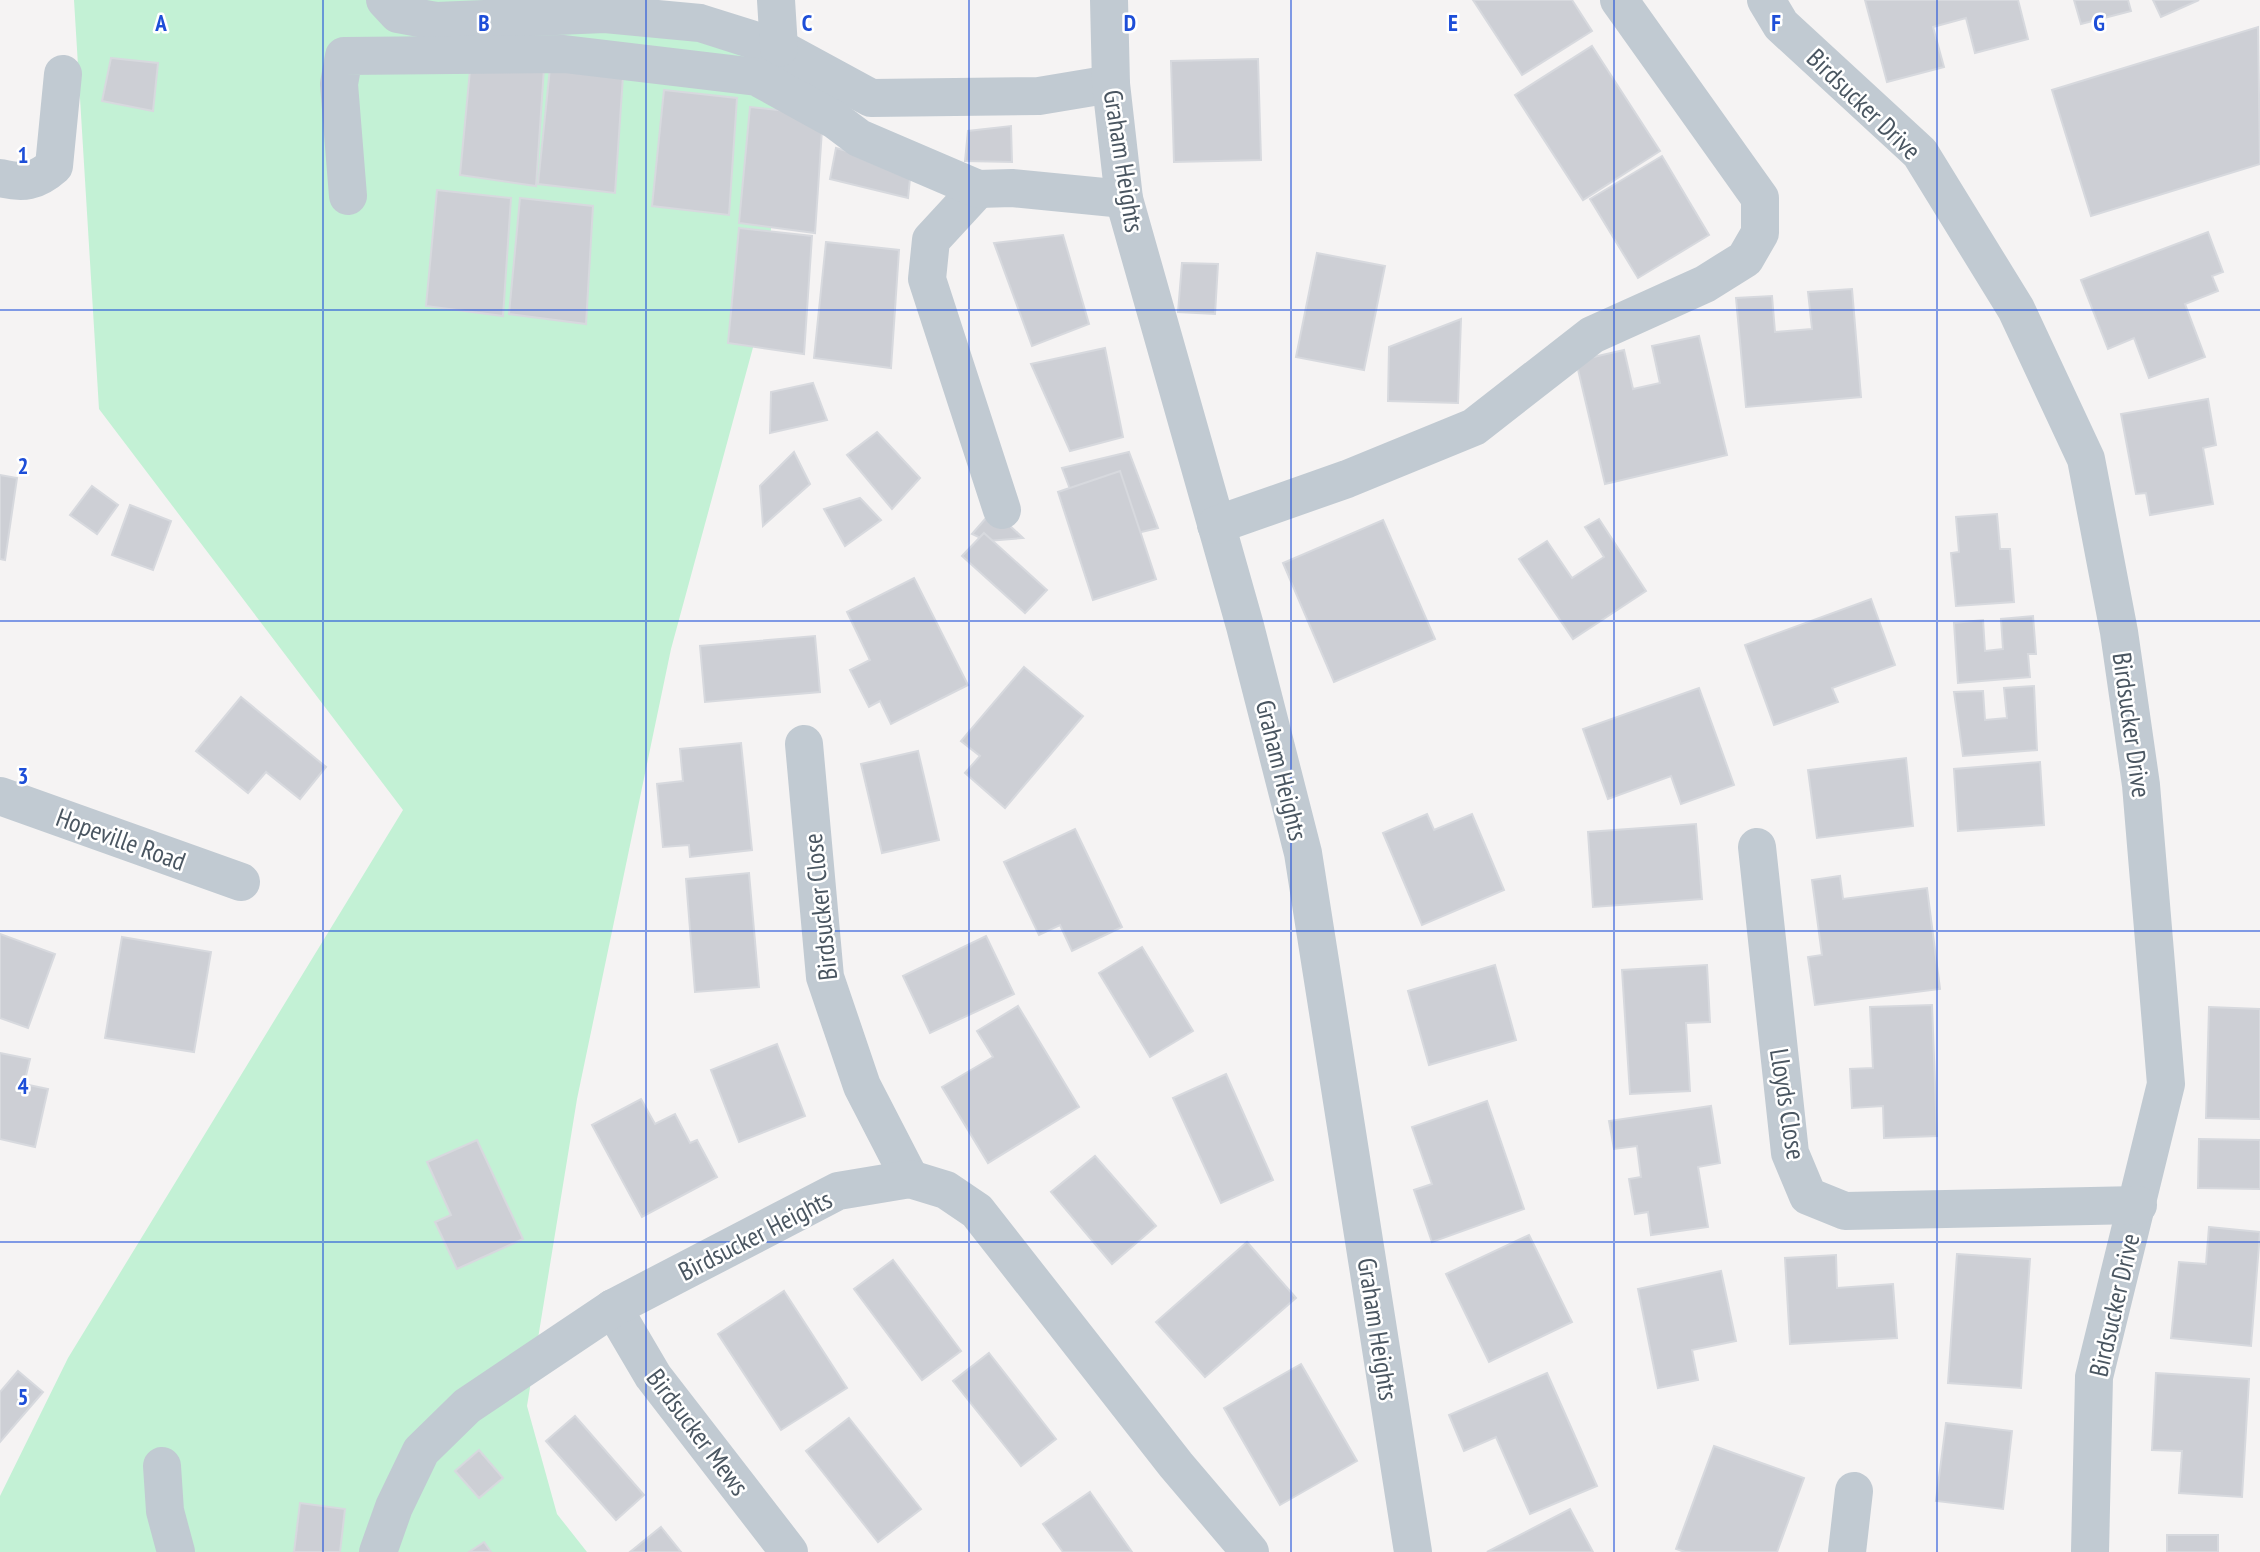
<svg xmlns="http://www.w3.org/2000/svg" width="2260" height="1552" font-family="'PT Sans Narrow',sans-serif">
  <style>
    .green { fill: #c3f1d5 }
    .building { fill: #cdcfd5; stroke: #d7d9de; stroke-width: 2 }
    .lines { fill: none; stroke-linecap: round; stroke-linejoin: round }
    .minor { stroke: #c1cad2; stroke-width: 38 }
    .grid { fill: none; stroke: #1d4ed8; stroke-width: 2; stroke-opacity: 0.55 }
    .labels { text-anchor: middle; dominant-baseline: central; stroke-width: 5; stroke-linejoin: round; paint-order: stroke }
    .street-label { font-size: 26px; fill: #4a5661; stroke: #fff }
    .grid-label { font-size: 23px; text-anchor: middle; font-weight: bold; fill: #1d4ed8; stroke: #fff; stroke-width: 5; stroke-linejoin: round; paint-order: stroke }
  </style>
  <rect width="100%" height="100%" fill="#f5f3f3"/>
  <polygon class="green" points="74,0 627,0 790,59 761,318 671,649 577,1099 527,1406 557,1514 587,1552 0,1552 0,1496 68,1358 403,810 99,409"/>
  <g class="building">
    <polygon points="1473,0 1572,0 1592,31 1522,75"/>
    <polygon points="1865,0 2018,0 2028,39 1975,53 1966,18 1933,27 1944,67 1887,82"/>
    <polygon points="2074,0 2128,0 2131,11 2081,24"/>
    <polygon points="2153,0 2199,0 2161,17"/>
    <polygon points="2258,27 2260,164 2091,216 2052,90"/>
    <polygon points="1592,46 1660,151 1583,200 1515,95"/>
    <polygon points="111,58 158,63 153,111 102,101"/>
    <polygon points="1258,59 1261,160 1174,162 1171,61"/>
    <polygon points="471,60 544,68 536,186 460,175"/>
    <polygon points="550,68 623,76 615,193 538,184"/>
    <polygon points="664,90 737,98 729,215 652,206"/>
    <polygon points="750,107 823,115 815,233 739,223"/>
    <polygon points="1011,126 1012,162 965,161 968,131"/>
    <polygon points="836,148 911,169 908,198 830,179"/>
    <polygon points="1662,156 1709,235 1638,278 1590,199"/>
    <polygon points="437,190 511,198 503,316 426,306"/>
    <polygon points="520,198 593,206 586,324 509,314"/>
    <polygon points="739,228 812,236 804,354 728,343"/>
    <polygon points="2208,232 2223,272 2212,276 2218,291 2185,304 2205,357 2149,378 2134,338 2108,349 2081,280"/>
    <polygon points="1063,235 1089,324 1032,346 994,243"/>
    <polygon points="826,242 899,250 891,368 814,358"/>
    <polygon points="1317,253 1385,266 1364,370 1296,357"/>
    <polygon points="1182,263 1218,264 1215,314 1178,312"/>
    <polygon points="1852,289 1861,397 1746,407 1736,298 1772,296 1775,332 1812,329 1808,292"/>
    <polygon points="1461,319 1458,403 1388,401 1389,347"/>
    <polygon points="1699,336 1727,455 1605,484 1576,361 1624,350 1633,389 1660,383 1652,346"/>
    <polygon points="1105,348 1123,437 1070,451 1031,364"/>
    <polygon points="813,383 827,420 770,433 771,392"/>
    <polygon points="2208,399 2216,445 2203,448 2213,504 2150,515 2146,493 2136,494 2121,414"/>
    <polygon points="877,432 920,478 892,509 847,455"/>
    <polygon points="794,452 810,484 763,526 760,486"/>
    <polygon points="1129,452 1158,528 1091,544 1062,468"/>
    <polygon points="1120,471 1156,579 1093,600 1058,492"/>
    <polygon points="0,475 17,478 5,560 0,559"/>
    <polygon points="92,486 118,505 97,534 70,515"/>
    <polygon points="860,498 881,520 845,546 824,509"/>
    <polygon points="130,505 171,521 153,570 112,555"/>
    <polygon points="993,510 1023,538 987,541 972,534"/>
    <polygon points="1997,514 2000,549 2010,549 2014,602 1956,606 1951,553 1959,552 1956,517"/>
    <polygon points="1599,519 1646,591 1573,639 1519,559 1547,541 1572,578 1604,557 1585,527"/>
    <polygon points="1383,520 1435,639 1334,682 1283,563"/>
    <polygon points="984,533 1047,590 1025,613 962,556"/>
    <polygon points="914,578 968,685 891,724 880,701 869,707 850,670 870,660 847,612"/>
    <polygon points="1871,599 1895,665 1832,688 1838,702 1774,725 1745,645"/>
    <polygon points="2033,616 2036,654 2028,654 2030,677 1958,683 1954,623 1983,620 1985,651 2003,649 2001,619"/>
    <polygon points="815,636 820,692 705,702 700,646"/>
    <polygon points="1024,667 1083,716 1005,808 965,773 980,756 961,741"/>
    <polygon points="2034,686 2037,750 1963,756 1954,692 1983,691 1985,720 2007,718 2004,688"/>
    <polygon points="1699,688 1734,785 1681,804 1671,776 1608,799 1583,729"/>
    <polygon points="241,697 326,767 300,799 266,772 248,793 196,751"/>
    <polygon points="741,743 752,850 690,857 689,845 663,847 657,784 683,781 680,749"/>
    <polygon points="918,751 939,840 882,853 861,764"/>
    <polygon points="1906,758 1913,826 1817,838 1808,770"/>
    <polygon points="2040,762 2044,825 1958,831 1954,769"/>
    <polygon points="1427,814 1434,830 1472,814 1504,890 1422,925 1383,833"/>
    <polygon points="1696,824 1702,899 1593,907 1588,832"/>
    <polygon points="1075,829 1122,927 1072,951 1060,925 1039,935 1004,862"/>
    <polygon points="749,873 759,987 695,992 686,879"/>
    <polygon points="1840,876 1843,899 1927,888 1940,989 1815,1005 1808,957 1822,955 1812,880"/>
    <polygon points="0,934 55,954 28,1028 0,1018"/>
    <polygon points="986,936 1014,994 930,1033 903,976"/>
    <polygon points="122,937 211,952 194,1052 105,1038"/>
    <polygon points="1142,947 1193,1031 1150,1057 1099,973"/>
    <polygon points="1495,965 1516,1040 1429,1065 1408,991"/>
    <polygon points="1707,965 1710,1022 1686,1023 1690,1091 1630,1094 1622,970"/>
    <polygon points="1932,1005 1937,1136 1884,1138 1883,1106 1852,1108 1850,1069 1873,1068 1870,1007"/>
    <polygon points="1018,1006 1079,1107 988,1163 942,1087 993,1057 977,1031"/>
    <polygon points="2209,1007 2260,1009 2260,1119 2206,1118"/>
    <polygon points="777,1044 805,1116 739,1142 711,1070"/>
    <polygon points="0,1053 30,1059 24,1084 48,1089 35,1147 0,1139"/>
    <polygon points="1226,1074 1273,1180 1221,1203 1173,1098"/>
    <polygon points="641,1099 655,1124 675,1114 690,1143 697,1140 717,1177 642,1217 592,1125"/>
    <polygon points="1487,1101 1524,1209 1432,1242 1414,1190 1432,1184 1412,1127"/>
    <polygon points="1711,1106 1720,1163 1698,1167 1708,1227 1651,1235 1648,1212 1635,1214 1629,1179 1641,1177 1637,1146 1614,1149 1609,1121"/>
    <polygon points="2199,1139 2260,1140 2260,1189 2198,1188"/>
    <polygon points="477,1140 523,1239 457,1269 435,1222 451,1215 427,1162"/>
    <polygon points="1095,1156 1156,1226 1112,1264 1051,1192"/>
    <polygon points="2209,1227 2260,1232 2251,1346 2171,1338 2179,1262 2206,1264"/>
    <polygon points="1529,1235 1572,1322 1489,1362 1446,1274"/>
    <polygon points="1247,1242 1296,1298 1205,1377 1156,1322"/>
    <polygon points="1957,1254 2030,1259 2021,1388 1948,1383"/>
    <polygon points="1836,1255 1837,1288 1893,1284 1897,1338 1790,1344 1785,1258"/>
    <polygon points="893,1260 961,1351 922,1380 854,1289"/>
    <polygon points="1721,1271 1736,1341 1692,1350 1698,1380 1658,1388 1638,1289"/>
    <polygon points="784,1291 847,1388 781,1430 718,1334"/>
    <polygon points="989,1353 1056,1439 1021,1466 953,1381"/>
    <polygon points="1301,1364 1357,1461 1280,1505 1224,1408"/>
    <polygon points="18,1371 43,1392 0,1442 0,1392"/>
    <polygon points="1547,1373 1597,1486 1530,1514 1496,1437 1464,1451 1449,1415"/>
    <polygon points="2156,1373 2249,1379 2242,1497 2179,1493 2182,1451 2152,1450"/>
    <polygon points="575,1416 644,1495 616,1520 546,1441"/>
    <polygon points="849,1418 921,1509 878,1542 806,1451"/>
    <polygon points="1946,1423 2012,1431 2003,1509 1936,1501"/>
    <polygon points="1714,1446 1804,1478 1777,1552 1685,1552 1676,1549"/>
    <polygon points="479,1450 503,1478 479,1498 455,1471"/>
    <polygon points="1090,1492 1132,1552 1063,1552 1043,1524"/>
    <polygon points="300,1503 345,1509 340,1552 294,1552"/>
    <polygon points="1570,1509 1593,1552 1487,1552"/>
    <polygon points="661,1527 681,1552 630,1552"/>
    <rect x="2167" y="1535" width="51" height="17"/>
    <polygon points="484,1542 491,1552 469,1552"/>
  </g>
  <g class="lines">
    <g class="minor">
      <polyline points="385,0 398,14 436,21 605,14 700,23 779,48 871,98 1039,96 1111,84"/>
      <polyline points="776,0 779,48"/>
      <polyline points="1109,0 1111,84 1124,199 1245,626 1303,853 1413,1552"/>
      <polyline points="1766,0 1781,25 1920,153 2016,309 2086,459 2119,632 2141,785 2166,1084 2094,1377 2090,1552"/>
      <path d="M0,178C23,184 36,182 54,166L63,74"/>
      <polyline points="978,189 931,240 927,279 1002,510"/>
      <polyline points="348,196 339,84 344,56 564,54 757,77 835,120 859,138 978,189 1012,188 1124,199"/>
      <polyline points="1216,525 1347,479 1474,427 1592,335 1705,284 1745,259 1760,233 1760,198 1619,0"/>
      <polyline points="804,744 825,977 862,1086 910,1179"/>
      <polyline points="0,796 241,882"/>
      <polyline points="1757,847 1790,1153 1808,1196 1845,1211 2138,1205"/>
      <polyline points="613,1308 653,1376 789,1552"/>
      <polyline points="162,1466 165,1511 176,1552"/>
      <polyline points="378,1552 394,1507 421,1451 467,1406 613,1308 838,1191 910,1179 946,1190 977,1211 1176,1465 1250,1552"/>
      <polyline points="1847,1552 1854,1491"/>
    </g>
  </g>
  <path class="grid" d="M323,0V1552M646,0V1552M969,0V1552M1291,0V1552M1614,0V1552M1937,0V1552M0,310H2260M0,621H2260M0,931H2260M0,1242H2260"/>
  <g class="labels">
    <g class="street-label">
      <text transform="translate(1864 104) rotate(44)">Birdsucker Drive</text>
      <text transform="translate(1124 161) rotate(81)">Graham Heights</text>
      <text transform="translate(2132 725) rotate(82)">Birdsucker Drive</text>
      <text transform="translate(1282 770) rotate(76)">Graham Heights</text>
      <text transform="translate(121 839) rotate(20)">Hopeville Road</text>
      <text transform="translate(820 907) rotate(-96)">Birdsucker Close</text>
      <text transform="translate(1788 1104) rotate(81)">Lloyds Close</text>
      <text transform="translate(755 1235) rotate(-27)">Birdsucker Heights</text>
      <text transform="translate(2114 1305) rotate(-77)">Birdsucker Drive</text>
      <text transform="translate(1378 1329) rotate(81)">Graham Heights</text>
      <text transform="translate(698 1432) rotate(53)">Birdsucker Mews</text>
    </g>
  </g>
  <g class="grid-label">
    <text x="161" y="31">A</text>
    <text x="484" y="31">B</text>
    <text x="807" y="31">C</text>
    <text x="1130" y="31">D</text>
    <text x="1453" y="31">E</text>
    <text x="1776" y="31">F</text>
    <text x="2099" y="31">G</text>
    <text x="23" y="163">1</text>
    <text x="23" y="474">2</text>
    <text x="23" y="784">3</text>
    <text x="23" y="1094">4</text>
    <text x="23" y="1405">5</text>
  </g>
</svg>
